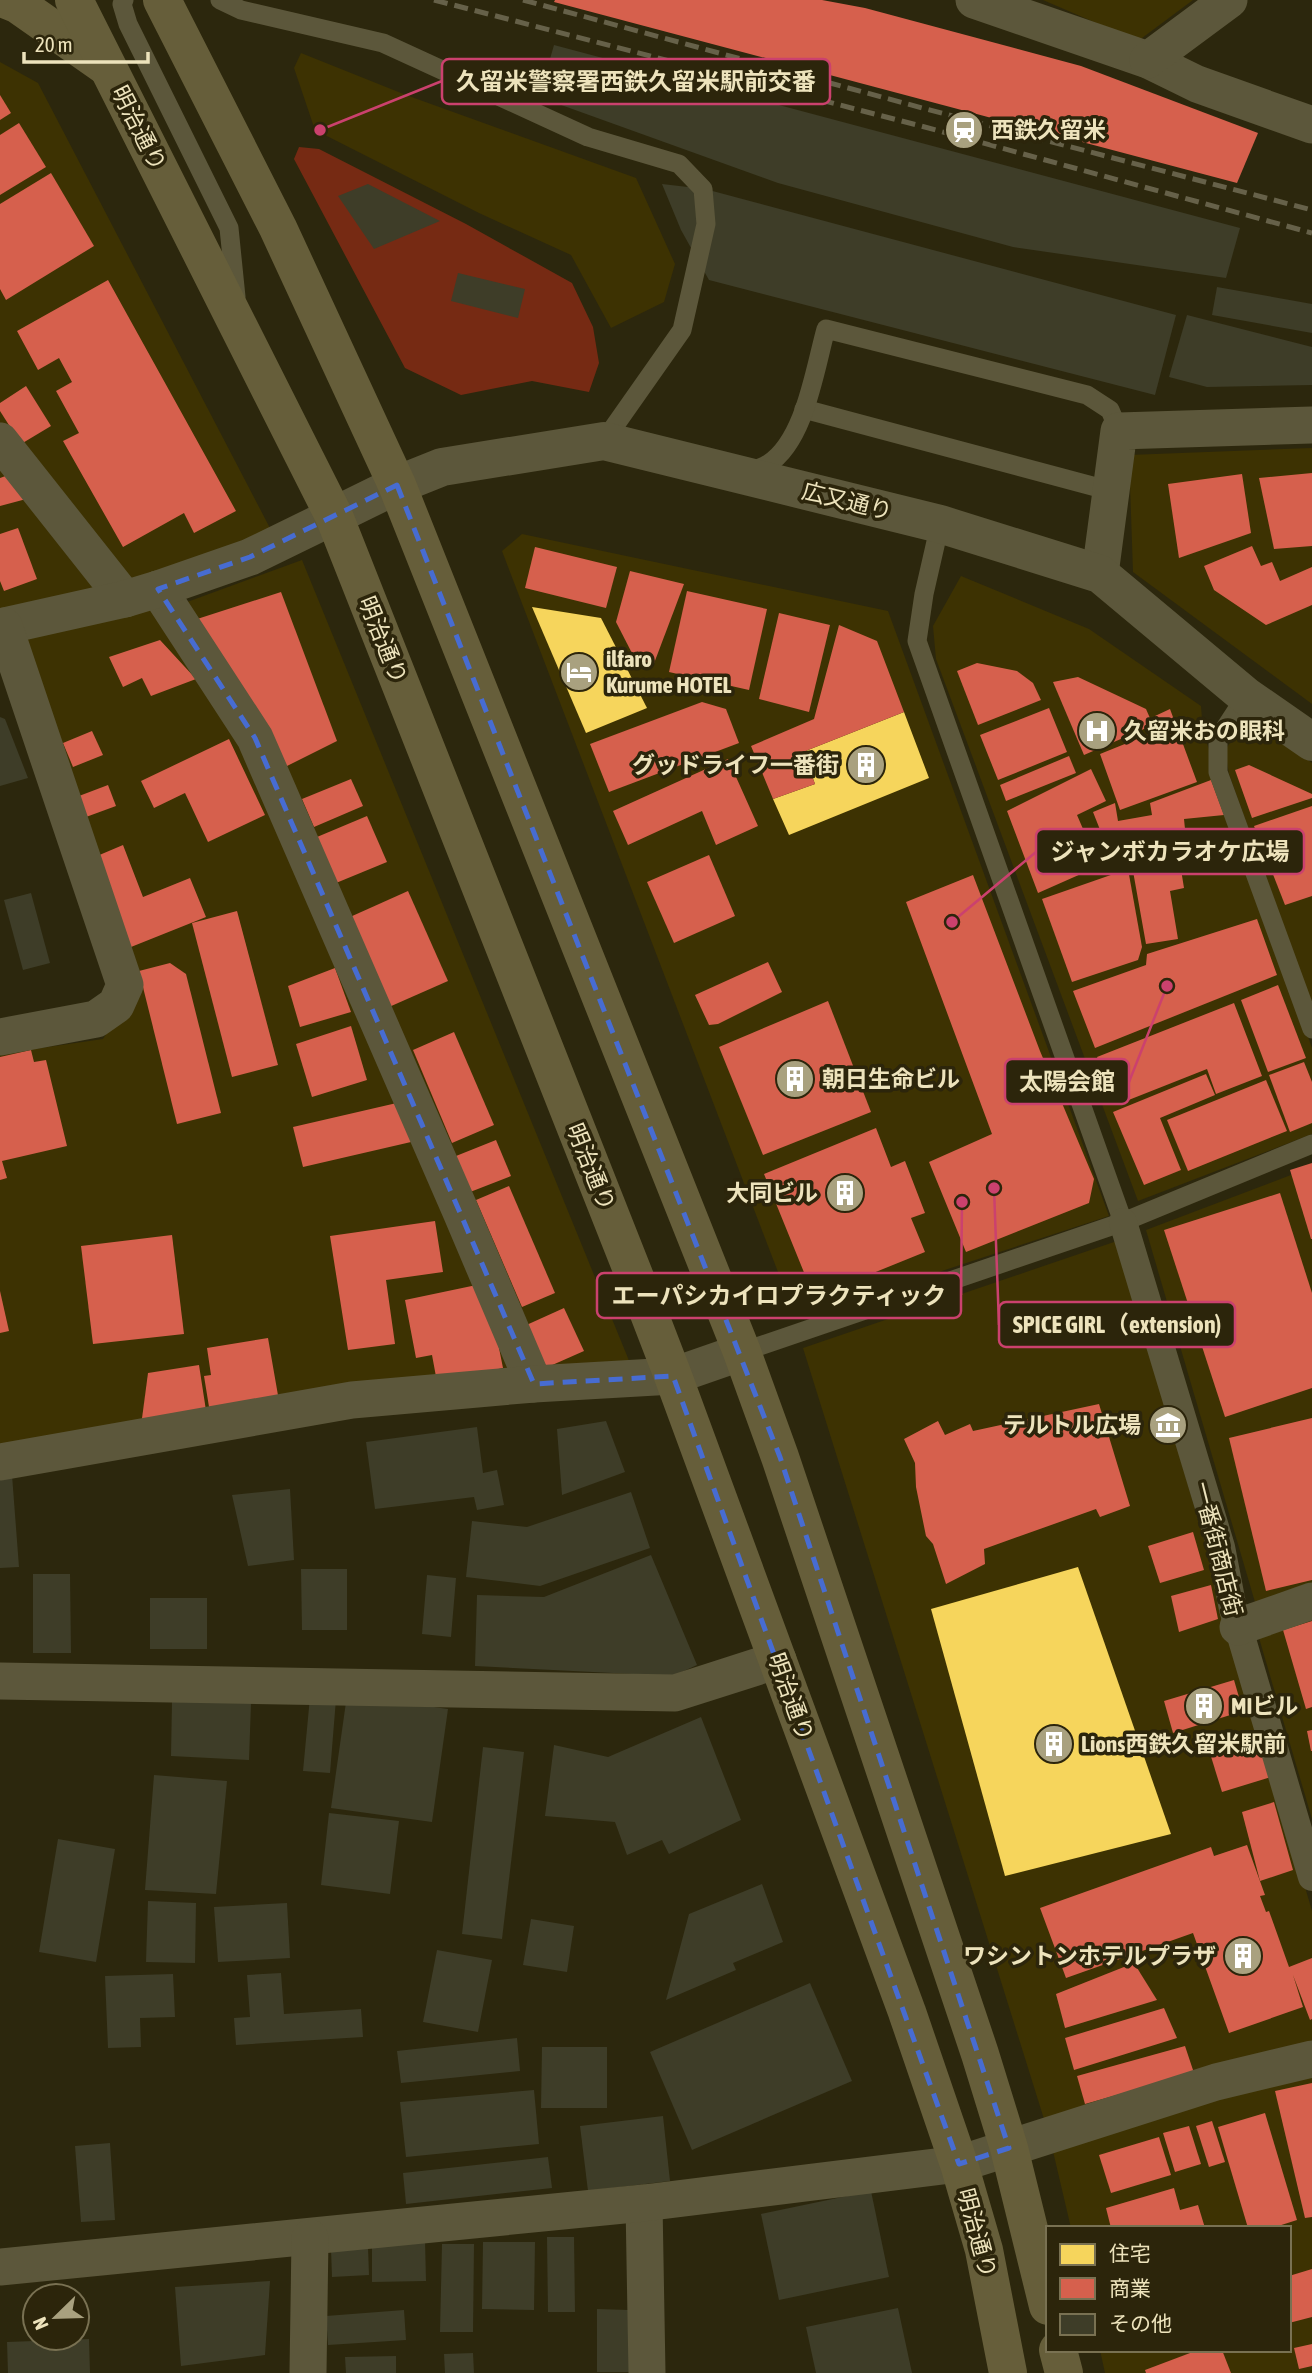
<svg xmlns="http://www.w3.org/2000/svg" width="1312" height="2373" font-family="'Asap Condensed','Noto Sans JP',sans-serif">
  <style>
    .built { fill: #3d3202 }
    .green { fill: #762a13 }
    .homes { fill: #f6d55c }
    .shops { fill: #d6604d }
    .building { fill: #3e3d28 }
    .lines { fill: none; stroke-linecap: round; stroke-linejoin: round }
    .service { stroke: #5c573b; stroke-width: 19 }
    .pedestrian { stroke: #5c573b; stroke-width: 28 }
    .minor { stroke: #5c573b; stroke-width: 37 }
    .tertiary { stroke: #5c573b; stroke-width: 38 }
    .trunk { stroke: #665e3a; stroke-width: 38 }
    .rail { stroke: #666149; stroke-width: 5; stroke-dasharray: 14 7; stroke-linecap: butt }
    .marked { fill: none; stroke: #476cd2; stroke-width: 5; stroke-dasharray: 14 9; stroke-linejoin: round }
    .labels { text-anchor: middle; dominant-baseline: central; stroke-width: 7; stroke-linejoin: round; paint-order: stroke }
    .street-label { font-size: 23px; fill: #ede3bc; stroke: #2c250b }
    .poi-label { font-size: 23px; font-weight: bold; fill: #ede3bc; stroke: #2c250b; text-anchor: start }
    .leader { fill: none; stroke: #cb416e; stroke-width: 2.5 }
    .callout-dot { fill: #cb416e; stroke: #2c250b; stroke-width: 2.5 }
    .callout { fill: #2c250b; stroke: #cb416e; stroke-width: 2.5 }
    .callout-label { font-size: 24px; text-anchor: middle; font-weight: bold; fill: #ede3bc }
  </style>
  <rect width="100%" height="100%" fill="#2c270d"/>
  <g class="built">
    <polygon points="1043,0 1193,0 1138,41"/>
    <polygon points="301,53 406,95 636,178 675,264 664,302 611,328 571,255 479,213 315,130 294,68"/>
    <polygon points="0,62 38,83 272,532 130,587 0,428"/>
    <polygon points="1312,448 1312,704 1133,572 1129,455"/>
    <polygon points="0,459 109,595 0,618"/>
    <polygon points="522,534 888,611 1109,1216 796,1319 502,551"/>
    <polygon points="302,560 630,1363 537,1374 179,605"/>
    <polygon points="961,576 1089,629 1201,706 1203,732 1312,1048 1312,1134 1138,1201 936,659 933,626"/>
    <polygon points="157,604 248,746 519,1373 0,1445 0,1054 103,1039 134,989 12,636"/>
    <polygon points="1249,715 1312,763 1312,1006 1229,774 1225,750"/>
    <polygon points="1312,1167 1312,1590 1257,1609 1146,1230"/>
    <polygon points="1117,1241 1312,1911 1312,2050 1044,2119 803,1348"/>
    <polygon points="1312,1612 1312,1819 1257,1631"/>
    <polygon points="1312,2073 1312,2373 1105,2373 1100,2350 1289,2350 1289,2228 1071,2228 1052,2147"/>
  </g>
  <polygon class="green" points="299,147 319,149 466,224 572,283 593,327 599,363 589,392 532,381 461,395 405,368 294,159"/>
  <g class="homes">
    <polygon points="532,607 601,618 647,708 586,733"/>
    <polygon points="904,712 929,778 789,835 773,799 815,784 803,752"/>
    <polygon points="1078,1567 1171,1834 1005,1876 931,1609"/>
  </g>
  <g class="shops">
    <polygon points="555,0 822,0 865,8 1081,66 1258,133 1237,183 554,2"/>
    <polygon points="0,95 11,113 0,120"/>
    <polygon points="19,123 46,167 0,195 0,135"/>
    <polygon points="51,173 94,246 6,300 0,289 0,204"/>
    <polygon points="108,280 236,511 194,533 184,513 123,547 63,441 79,433 56,391 72,382 59,358 38,370 17,331"/>
    <polygon points="26,386 51,426 21,444 0,411 0,403"/>
    <polygon points="1312,473 1312,546 1274,549 1259,478"/>
    <polygon points="11,474 30,498 0,506 0,478"/>
    <polygon points="1242,474 1251,533 1179,558 1168,484"/>
    <polygon points="18,528 37,579 4,591 0,581 0,534"/>
    <polygon points="1252,546 1261,566 1272,562 1280,581 1312,567 1312,605 1266,625 1214,590 1204,566"/>
    <polygon points="535,547 617,567 606,608 525,588"/>
    <polygon points="630,571 684,584 653,666 636,661 616,622"/>
    <polygon points="687,591 767,609 749,690 669,672"/>
    <polygon points="281,592 337,741 285,767 191,621"/>
    <polygon points="779,613 830,625 809,712 759,699"/>
    <polygon points="839,625 877,641 904,712 803,752 815,784 773,799 751,746 814,719"/>
    <polygon points="160,640 196,679 151,696 142,678 123,687 109,657"/>
    <polygon points="977,663 1017,671 1033,683 1041,700 978,725 957,671"/>
    <polygon points="1078,677 1146,709 1153,725 1084,755 1053,682"/>
    <polygon points="702,702 726,709 739,743 609,792 590,744"/>
    <polygon points="1049,708 1067,752 998,780 980,735"/>
    <polygon points="1170,709 1197,782 1120,810 1100,754 1157,731 1155,716"/>
    <polygon points="92,731 103,755 73,767 63,743"/>
    <polygon points="229,739 265,815 208,842 185,793 154,808 141,781"/>
    <polygon points="1069,756 1076,773 1006,801 1000,785"/>
    <polygon points="728,759 758,826 716,845 702,811 628,845 613,811"/>
    <polygon points="1249,765 1312,794 1312,798 1252,818 1235,770"/>
    <polygon points="1091,769 1106,801 1077,815 1099,866 1038,893 1007,811"/>
    <polygon points="351,779 363,806 314,827 302,799"/>
    <polygon points="1211,780 1224,815 1184,819 1186,839 1197,835 1202,847 1178,851 1184,888 1170,891 1178,939 1146,944 1128,843 1108,850 1093,812 1115,803 1118,821 1152,815 1150,803"/>
    <polygon points="108,785 116,806 86,817 79,796"/>
    <polygon points="1312,806 1312,896 1285,905 1254,826"/>
    <polygon points="367,816 387,862 336,883 317,837"/>
    <polygon points="123,845 143,897 190,878 206,917 126,949 90,859"/>
    <polygon points="709,855 735,916 674,943 647,882"/>
    <polygon points="1128,869 1142,947 1138,960 1072,982 1042,899"/>
    <polygon points="973,875 1040,1051 1094,1179 1089,1203 966,1252 929,1162 992,1134 906,902"/>
    <polygon points="408,891 448,981 389,1007 350,917"/>
    <polygon points="237,911 278,1065 232,1077 192,923"/>
    <polygon points="1257,919 1277,975 1095,1048 1073,991 1146,965 1147,954"/>
    <polygon points="768,962 782,992 718,1024 709,1025 695,995"/>
    <polygon points="170,963 186,974 221,1113 177,1124 139,971"/>
    <polygon points="335,968 351,1012 300,1027 288,986"/>
    <polygon points="1278,985 1306,1058 1268,1072 1241,1000"/>
    <polygon points="828,1001 871,1112 763,1155 719,1047"/>
    <polygon points="1234,1003 1262,1076 1216,1094 1207,1069 1116,1105 1097,1057"/>
    <polygon points="351,1026 367,1080 312,1097 296,1044"/>
    <polygon points="454,1032 494,1125 452,1143 413,1050"/>
    <polygon points="31,1050 34,1062 46,1060 67,1146 2,1161 7,1178 0,1180 0,1057"/>
    <polygon points="1304,1062 1312,1082 1312,1123 1290,1132 1269,1075"/>
    <polygon points="1206,1074 1215,1095 1160,1118 1181,1170 1144,1185 1113,1112"/>
    <polygon points="1266,1080 1287,1131 1188,1171 1167,1120"/>
    <polygon points="401,1102 411,1142 303,1167 293,1127"/>
    <polygon points="876,1128 891,1167 905,1161 925,1213 911,1218 925,1252 814,1297 764,1174"/>
    <polygon points="496,1140 511,1176 465,1194 451,1158"/>
    <polygon points="1312,1163 1312,1239 1311,1239 1290,1170"/>
    <polygon points="509,1186 555,1293 522,1307 476,1200"/>
    <polygon points="1280,1193 1312,1293 1312,1388 1225,1417 1164,1230"/>
    <polygon points="435,1221 443,1272 386,1280 395,1344 348,1350 330,1236"/>
    <polygon points="172,1235 184,1334 93,1344 81,1246"/>
    <polygon points="486,1283 503,1368 437,1382 432,1355 416,1358 405,1300"/>
    <polygon points="0,1291 9,1331 0,1333"/>
    <polygon points="564,1308 584,1351 541,1370 522,1327"/>
    <polygon points="268,1338 279,1401 210,1413 204,1376 211,1375 207,1348"/>
    <polygon points="199,1365 207,1417 141,1426 148,1373"/>
    <polygon points="1099,1404 1130,1506 1100,1517 1096,1509 984,1549 985,1564 946,1584 933,1544 926,1536 916,1487 915,1463 904,1439 938,1421 945,1435 970,1424 973,1431"/>
    <polygon points="1312,1418 1312,1580 1266,1591 1229,1438"/>
    <polygon points="1193,1532 1204,1570 1160,1583 1148,1546"/>
    <polygon points="1211,1585 1218,1619 1179,1632 1171,1596"/>
    <polygon points="1312,1621 1312,1707 1306,1709 1283,1630"/>
    <polygon points="1234,1680 1243,1711 1173,1733 1164,1701"/>
    <polygon points="1257,1730 1271,1777 1222,1792 1208,1747"/>
    <polygon points="1312,1730 1312,1751 1311,1751 1307,1731"/>
    <polygon points="1274,1802 1293,1870 1260,1881 1242,1812"/>
    <polygon points="1247,1845 1265,1895 1260,1896 1266,1912 1269,1911 1289,1967 1312,1958 1312,2019 1310,2020 1293,1975 1303,2007 1229,2033 1193,1933 1066,1978 1040,1908 1211,1847 1214,1856"/>
    <polygon points="1134,1963 1157,2000 1065,2028 1056,1994"/>
    <polygon points="1164,2008 1177,2038 1074,2070 1065,2038"/>
    <polygon points="1185,2046 1194,2073 1085,2104 1077,2076"/>
    <polygon points="1312,2083 1312,2217 1305,2218 1275,2091"/>
    <polygon points="1265,2113 1297,2220 1272,2228 1248,2228 1218,2127"/>
    <polygon points="1212,2121 1225,2162 1209,2167 1196,2126"/>
    <polygon points="1189,2126 1201,2164 1175,2172 1163,2133"/>
    <polygon points="1159,2137 1171,2175 1111,2193 1099,2155"/>
    <polygon points="1174,2188 1180,2210 1198,2205 1205,2228 1111,2228 1106,2208"/>
    <polygon points="1312,2269 1312,2317 1289,2323 1289,2276"/>
    <polygon points="1312,2344 1312,2366 1299,2369 1294,2348"/>
    <polygon points="1198,2350 1222,2350 1231,2373 1146,2373 1145,2370"/>
  </g>
  <g class="building">
    <polygon points="554,45 1240,228 1226,278 1013,247 778,183 539,97"/>
    <polygon points="368,184 440,221 374,249 338,196"/>
    <polygon points="662,184 705,189 1176,315 1155,395 709,280 681,230"/>
    <polygon points="458,273 525,289 518,318 451,301"/>
    <polygon points="1217,287 1312,304 1312,333 1212,315"/>
    <polygon points="1187,315 1312,347 1312,385 1207,387 1169,377"/>
    <polygon points="0,717 5,719 28,778 0,786"/>
    <polygon points="31,893 50,963 23,970 4,900"/>
    <polygon points="606,1421 625,1472 562,1495 557,1429"/>
    <polygon points="477,1427 483,1473 497,1470 504,1505 477,1510 474,1497 375,1509 366,1442"/>
    <polygon points="12,1475 19,1567 0,1568 0,1476"/>
    <polygon points="290,1489 294,1560 248,1566 232,1495"/>
    <polygon points="631,1492 650,1548 540,1586 466,1577 472,1521 527,1527"/>
    <polygon points="651,1555 697,1665 673,1676 475,1666 477,1595 544,1597"/>
    <polygon points="301,1569 347,1569 347,1630 302,1630"/>
    <polygon points="33,1574 70,1574 71,1653 33,1653"/>
    <polygon points="427,1575 456,1578 451,1637 422,1634"/>
    <rect x="150" y="1598" width="57" height="51"/>
    <polygon points="347,1695 448,1709 432,1822 331,1808"/>
    <polygon points="310,1697 336,1699 330,1773 303,1771"/>
    <polygon points="172,1701 251,1703 249,1760 171,1756"/>
    <polygon points="701,1717 741,1820 669,1854 662,1840 627,1855 615,1822 545,1816 554,1745 608,1757"/>
    <polygon points="483,1747 524,1752 502,1939 462,1934"/>
    <polygon points="154,1775 227,1781 216,1894 145,1890"/>
    <polygon points="329,1813 399,1821 390,1894 321,1885"/>
    <polygon points="58,1839 115,1849 96,1962 39,1952"/>
    <polygon points="762,1884 783,1942 733,1963 736,1970 666,2000 689,1914"/>
    <polygon points="148,1901 196,1903 195,1963 146,1962"/>
    <polygon points="287,1903 290,1958 218,1962 214,1907"/>
    <polygon points="531,1919 574,1926 567,1972 523,1965"/>
    <polygon points="437,1950 492,1960 478,2032 423,2022"/>
    <polygon points="281,1973 284,2014 361,2009 363,2037 236,2045 234,2018 250,2017 247,1975"/>
    <polygon points="173,1974 175,2017 140,2018 141,2047 108,2048 105,1976"/>
    <polygon points="810,1983 852,2081 692,2150 650,2052"/>
    <polygon points="517,2038 520,2071 401,2083 397,2051"/>
    <polygon points="542,2047 607,2047 607,2108 541,2108"/>
    <polygon points="534,2090 539,2144 406,2157 400,2102"/>
    <polygon points="663,2116 670,2181 588,2191 580,2126"/>
    <polygon points="110,2143 115,2220 81,2222 75,2146"/>
    <polygon points="548,2157 552,2188 406,2204 403,2173"/>
    <polygon points="871,2191 889,2277 779,2300 761,2214"/>
    <polygon points="547,2237 574,2237 575,2312 548,2312"/>
    <polygon points="425,2240 426,2281 372,2282 372,2241"/>
    <polygon points="483,2242 535,2242 534,2310 482,2309"/>
    <polygon points="442,2244 474,2244 473,2332 440,2332"/>
    <polygon points="368,2247 369,2275 332,2277 331,2249"/>
    <polygon points="270,2281 265,2355 181,2366 175,2287"/>
    <polygon points="898,2308 912,2373 816,2373 806,2327"/>
    <polygon points="597,2309 629,2310 629,2372 597,2372"/>
    <polygon points="404,2310 406,2340 328,2345 326,2316"/>
    <polygon points="89,2339 90,2373 8,2373 7,2342"/>
    <polygon points="473,2353 474,2373 445,2373 444,2354"/>
    <polygon points="396,2356 396,2373 346,2373 345,2357"/>
  </g>
  <g class="lines">
    <g class="service">
      <polyline points="124,0 122,4 128,24 229,228 236,297"/>
      <polyline points="220,0 241,10 383,43 588,137 679,164 703,189 706,224 682,330 604,441"/>
      <polyline points="804,409 1111,491"/>
      <path d="M747,472C754,470 762,468 768,464C805,441 815,368 826,329L1087,395L1110,410L1119,431"/>
      <polyline points="940,524 924,594 917,641 1123,1222"/>
      <polyline points="1246,696 1218,739 1218,772 1312,1029"/>
      <polyline points="742,1352 1123,1222 1312,1144"/>
    </g>
    <polyline class="pedestrian" points="1123,1222 1221,1547 1233,1609 1312,1877"/>
    <g class="minor">
      <polyline points="974,0 1148,60 1197,84 1312,125"/>
      <polyline points="1148,60 1229,0"/>
      <polyline points="0,441 125,599"/>
      <polyline points="1100,574 1119,431 1312,425"/>
      <polyline points="158,589 255,738 461,1212 534,1384"/>
      <polyline points="0,627 125,599 158,589 250,557 334,516"/>
      <polyline points="0,1037 96,1019 116,1005 125,985 4,626"/>
      <polyline points="0,1462 352,1400 534,1384 673,1376 742,1352"/>
      <polyline points="1238,1627 1312,1601"/>
      <polyline points="0,1681 675,1693 778,1660"/>
      <polyline points="644,2203 647,2373"/>
      <polyline points="0,2267 644,2203 959,2164 1216,2082 1312,2059"/>
      <polyline points="308,2373 310,2238"/>
    </g>
    <polyline class="tertiary" points="334,516 397,485 442,467 604,441 940,524 1100,574 1246,696 1312,742"/>
    <g class="trunk">
      <polyline points="7,0 17,4 104,65"/>
      <polyline points="74,0 334,516 638,1285 673,1376 907,2012 959,2164 984,2250 1008,2373"/>
      <polyline points="162,0 278,228 397,485 742,1352 780,1457 980,2054 1009,2148 1048,2306"/>
      <polyline points="1058,2350 1064,2373"/>
    </g>
    <g class="rail">
      <polyline points="434,0 921,126 1312,233"/>
      <polyline points="523,0 926,109 1312,210"/>
    </g>
  </g>
  <path class="marked" d="M397,485L780,1457L1009,2148L959,2164L673,1376L534,1384L255,738L158,589L250,557Z"/>
  <defs>
    <symbol id="station-disc" viewBox="-11 -11 22 22"><circle r="9.5" fill="#a9a17f" stroke="#2c250b"/><path d="M-3-6H3Q5-6 5-4V2Q5 4 3 4L4.5 6H3L1.5 4h-3L-3 6H-4.5L-3 4Q-5 4-5 2V-4Q-5-6-3-6ZM-3.5-4v3h7v-3ZM-3.5 1v1.5H-2V1ZM2 1v1.5H3.5V1Z" fill="#fff"/></symbol>
    <symbol id="hotel-disc" viewBox="-11 -11 22 22"><circle r="9.5" fill="#a9a17f" stroke="#2c250b"/><path d="M-6-4.5h1.5V1H6V5H4.5V3h-9V5H-6ZM-4 0a1.8 1.8 0 1 1 3.6 0ZM.5 0V-2.5h3Q6-2.5 6 0Z" fill="#fff"/></symbol>
    <symbol id="hospital-disc" viewBox="-11 -11 22 22"><circle r="9.5" fill="#a9a17f" stroke="#2c250b"/><path d="M-5-5h3v3.5h4V-5h3V5h-3V1.5h-4V5h-3Z" fill="#fff"/></symbol>
    <symbol id="building-disc" viewBox="-11 -11 22 22"><circle r="9.5" fill="#a9a17f" stroke="#2c250b"/><path d="M-4-6H4V6H1V3H-1V6H-4ZM-2.5-4.3h1.7v1.8h-1.7ZM.8-4.3h1.7v1.8H.8ZM-2.5-1h1.7V.8h-1.7ZM.8-1h1.7V.8H.8Z" fill="#fff"/></symbol>
    <symbol id="museum-disc" viewBox="-11 -11 22 22"><circle r="9.5" fill="#a9a17f" stroke="#2c250b"/><path d="M0-6L6-3V-2H-6V-3ZM-5-1h2V3h-2ZM-1-1h2V3h-2ZM3-1h2V3H3ZM-6 4H6V6H-6Z" fill="#fff"/></symbol>
  </defs>
  <g fill-rule="evenodd">
    <use href="#station-disc" x="942" y="108" width="44" height="44"/>
    <use href="#hotel-disc" x="557" y="650" width="44" height="44"/>
    <use href="#hospital-disc" x="1075" y="709" width="44" height="44"/>
    <use href="#building-disc" x="844" y="743" width="44" height="44"/>
    <use href="#building-disc" x="773" y="1057" width="44" height="44"/>
    <use href="#building-disc" x="823" y="1171" width="44" height="44"/>
    <use href="#museum-disc" x="1146" y="1403" width="44" height="44"/>
    <use href="#building-disc" x="1182" y="1684" width="44" height="44"/>
    <use href="#building-disc" x="1032" y="1722" width="44" height="44"/>
    <use href="#building-disc" x="1221" y="1934" width="44" height="44"/>
  </g>
  <g class="labels">
    <g class="street-label">
      <text transform="translate(139 128) rotate(63)">明治通り</text>
      <text transform="translate(847 501) rotate(14)">広又通り</text>
      <text transform="translate(383 640) rotate(68)">明治通り</text>
      <text transform="translate(591 1167) rotate(68)">明治通り</text>
      <text transform="translate(1218 1549) rotate(76)">一番街商店街</text>
      <text transform="translate(791 1697) rotate(70)">明治通り</text>
      <text transform="translate(977 2233) rotate(75)">明治通り</text>
    </g>
    <g class="poi-label">
      <text x="991" y="130">西鉄久留米</text>
      <text x="606" y="659">ilfaro<tspan x="606" dy="26">Kurume HOTEL</tspan></text>
      <text x="1124" y="731">久留米おの眼科</text>
      <text x="839" y="765" text-anchor="end">グッドライフ一番街</text>
      <text x="822" y="1079">朝日生命ビル</text>
      <text x="818" y="1193" text-anchor="end">大同ビル</text>
      <text x="1141" y="1425" text-anchor="end">テルトル広場</text>
      <text x="1231" y="1706">MIビル</text>
      <text x="1081" y="1744">Lions西鉄久留米駅前</text>
      <text x="1216" y="1956" text-anchor="end">ワシントンホテルプラザ</text>
    </g>
  </g>
  <path class="leader" d="M320 130L442 81M952 922L1036 852M1167 986L1129 1082M962 1202L961 1295M994 1188L999 1325"/>
  <g class="callout-dot">
    <circle cx="320" cy="130" r="7"/>
    <circle cx="952" cy="922" r="7"/>
    <circle cx="1167" cy="986" r="7"/>
    <circle cx="962" cy="1202" r="7"/>
    <circle cx="994" cy="1188" r="7"/>
  </g>
  <g class="callout">
    <rect x="442" y="59" width="388" height="45" rx="7"/>
    <rect x="1036" y="829" width="268" height="45" rx="7"/>
    <rect x="1005" y="1059" width="124" height="45" rx="7"/>
    <rect x="597" y="1273" width="364" height="45" rx="7"/>
    <rect x="999" y="1302" width="236" height="45" rx="7"/>
  </g>
  <g class="callout-label">
    <text x="636" y="90">久留米警察署西鉄久留米駅前交番</text>
    <text x="1170" y="860">ジャンボカラオケ広場</text>
    <text x="1067" y="1090">太陽会館</text>
    <text x="779" y="1304">エーパシカイロプラクティック</text>
    <text x="1117" y="1333">SPICE GIRL（extension)</text>
  </g>
  <rect x="1046" y="2226" width="245" height="126" fill="#2c250b" stroke="#797152" stroke-width="2"/>
  <rect x="1060" y="2244" width="35" height="21" fill="#f6d55c" stroke="#797152" stroke-width="2"/>
  <text x="1109" y="2261" font-size="21" fill="#ede3bc">住宅</text>
  <rect x="1060" y="2278" width="35" height="21" fill="#d6604d" stroke="#797152" stroke-width="2"/>
  <text x="1109" y="2296" font-size="21" fill="#ede3bc">商業</text>
  <rect x="1060" y="2314" width="35" height="21" fill="#3e3d28" stroke="#797152" stroke-width="2"/>
  <text x="1109" y="2331" font-size="21" fill="#ede3bc">その他</text>
  <g transform="translate(56 2317) rotate(247)"><circle r="33" fill="#2c250b" stroke="#797152" stroke-width="2"/>
  <path d="M0-5L12 26L0 18L-12 26Z" fill="#a9a17f"/>
  <text y="-10" font-size="19" font-weight="bold" text-anchor="middle" fill="#ede3bc">N</text>
  </g>
  <path d="M24 52v10h124v-10" fill="none" stroke="#ede3bc" stroke-width="3.5"/>
  <text x="35" y="52" font-size="21" fill="#ede3bc" stroke="#2c250b" stroke-width="5" paint-order="stroke">20 m</text>
</svg>
